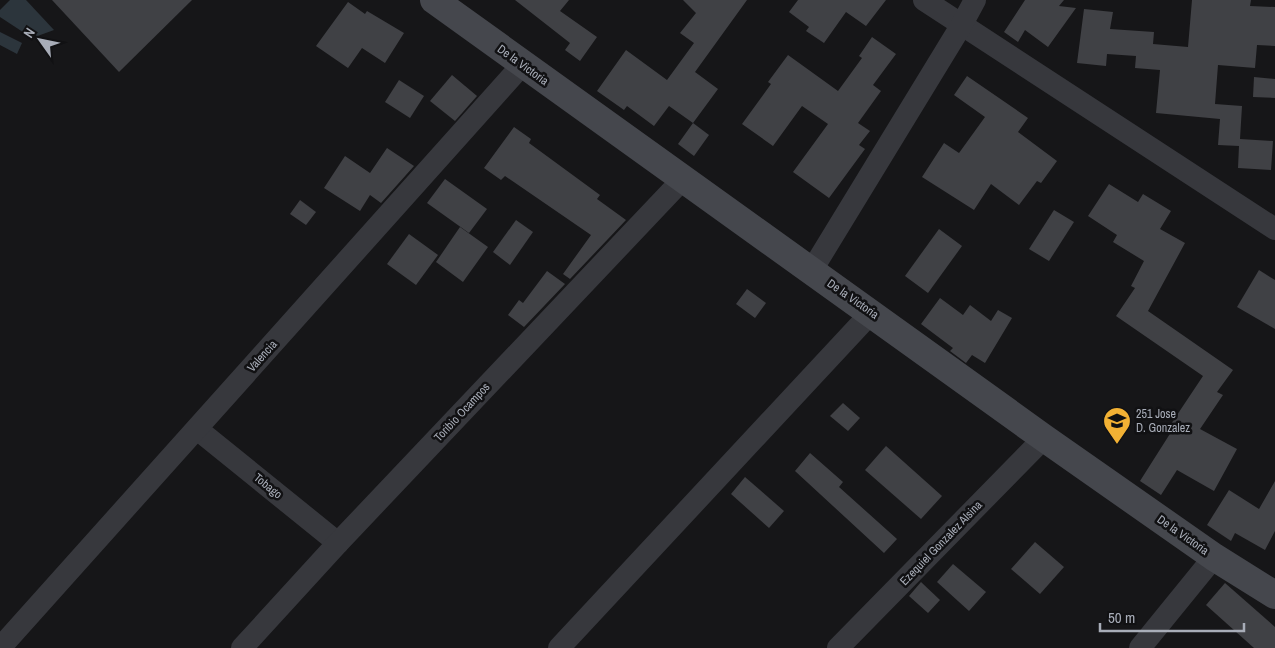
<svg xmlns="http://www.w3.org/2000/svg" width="1275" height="648" font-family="'Archivo Narrow',sans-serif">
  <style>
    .water { fill: #2c353c }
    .building { fill: #404145 }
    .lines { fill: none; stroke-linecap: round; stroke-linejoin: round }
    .street { stroke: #37383d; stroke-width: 22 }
    .secondary { stroke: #45474d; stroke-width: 28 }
    .labels { text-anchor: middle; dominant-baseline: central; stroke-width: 5; stroke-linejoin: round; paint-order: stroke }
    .street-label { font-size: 12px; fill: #a8adb8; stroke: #111113 }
    .poi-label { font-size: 12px; fill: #a8adb8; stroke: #111113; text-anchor: start }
  </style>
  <rect width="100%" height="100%" fill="#161618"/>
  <g class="water">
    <polygon points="10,0 26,0 54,30 32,38 0,17 0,10"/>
    <polygon points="0,32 22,43 17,54 0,45"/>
  </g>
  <g class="building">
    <polygon points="52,0 192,0 119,72"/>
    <polygon points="515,0 569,0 560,11 597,37 580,61 565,50 570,43"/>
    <polygon points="683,0 747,0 695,72 718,89 693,123 669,106 654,126 627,106 624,110 597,91 626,50 667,80 694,43 680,33 696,13"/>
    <polygon points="798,0 886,0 866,26 846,12 824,43 806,31 809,27 789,12"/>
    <polygon points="1025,0 1064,0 1059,6 1076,8 1048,47 1025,30 1018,42 1004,32"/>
    <polygon points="1192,0 1251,0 1250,6 1275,7 1275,46 1257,45 1255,68 1218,65 1215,104 1242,106 1240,139 1273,141 1271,170 1238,168 1239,146 1218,145 1220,119 1156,113 1160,70 1135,68 1136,56 1107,54 1106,66 1077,63 1084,9 1113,12 1110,29 1154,32 1153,44 1188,47"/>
    <polygon points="348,2 365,14 367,11 404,33 385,63 362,48 348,68 316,46"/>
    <polygon points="872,37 896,54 873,85 881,91 858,123 870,131 859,145 865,149 829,198 793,172 828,124 802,106 773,146 742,124 771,84 768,82 788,55 838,91 862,58 859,56"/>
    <polygon points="452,75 477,96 455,121 430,101"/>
    <polygon points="967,76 1028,118 1018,132 1057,161 1041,183 1037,181 1019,205 991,184 974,210 922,177 944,143 959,153 985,117 954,95"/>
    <polygon points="1254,77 1275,79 1275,98 1253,97"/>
    <polygon points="399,80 424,96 410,118 385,102"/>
    <polygon points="693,123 709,135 694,156 678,144"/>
    <polygon points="514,127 531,139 529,143 600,195 597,199 626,220 570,279 563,274 591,235 505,176 501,180 484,168"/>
    <polygon points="387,148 414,166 381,203 370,195 360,211 324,188 345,156 370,173"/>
    <polygon points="445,179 487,209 469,233 427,203"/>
    <polygon points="1109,184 1138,202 1143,194 1171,211 1160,229 1185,243 1148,311 1233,370 1217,392 1223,395 1200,429 1237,449 1214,491 1177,470 1161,495 1140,481 1173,429 1169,427 1203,376 1116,316 1135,288 1131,286 1144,261 1113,242 1117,235 1088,216"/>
    <polygon points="300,200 316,212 306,225 290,214"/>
    <polygon points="1054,210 1074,222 1049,261 1029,249"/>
    <polygon points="516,220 533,232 510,265 493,252"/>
    <polygon points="460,227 488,247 463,282 436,262"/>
    <polygon points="939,229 962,246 928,293 905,276"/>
    <polygon points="409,234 438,255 416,285 387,264"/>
    <polygon points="1259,270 1275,280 1275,329 1237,307"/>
    <polygon points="547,271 565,284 524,327 508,315 519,300 523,303"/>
    <polygon points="747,289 766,303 755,318 736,304"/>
    <polygon points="940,298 963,315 970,305 991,321 998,310 1012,318 985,363 972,355 966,363 950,351 953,348 921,324"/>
    <polygon points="843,403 860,418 848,431 830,416"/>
    <polygon points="886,446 942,496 921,519 865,470"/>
    <polygon points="810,453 843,482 839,487 897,539 884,553 795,471"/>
    <polygon points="745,477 784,511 769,528 731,494"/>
    <polygon points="1275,481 1275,531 1265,550 1235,533 1231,541 1207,525 1229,490 1259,509"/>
    <polygon points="1035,542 1064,567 1040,594 1011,569"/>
    <polygon points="953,564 986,592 969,611 937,582"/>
    <polygon points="921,582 940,600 928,613 909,596"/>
    <polygon points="1225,583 1275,627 1275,648 1254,648 1206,605"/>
  </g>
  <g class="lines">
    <g class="street">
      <polyline points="924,0 1275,229"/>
      <polyline points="812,270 961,26 975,0"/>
      <polyline points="197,429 338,543"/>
      <polyline points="0,648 523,64"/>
      <polyline points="242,648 338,543 684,178"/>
      <polyline points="559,648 872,312"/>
      <polyline points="838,648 1044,438"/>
      <polyline points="1140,648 1214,557"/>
    </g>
    <polyline class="secondary" points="434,0 1044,438 1214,557 1275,595"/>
  </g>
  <defs>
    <symbol id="school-pin" viewBox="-11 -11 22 30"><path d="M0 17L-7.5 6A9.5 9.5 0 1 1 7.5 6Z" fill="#f2b134" stroke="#111113"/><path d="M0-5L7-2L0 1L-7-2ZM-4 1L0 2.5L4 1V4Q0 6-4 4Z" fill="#111"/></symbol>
  </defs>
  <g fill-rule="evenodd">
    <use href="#school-pin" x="1101" y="405" width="32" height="43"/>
  </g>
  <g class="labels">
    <g class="street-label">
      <text transform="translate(523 65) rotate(36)">De la Victoria</text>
      <text transform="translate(853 299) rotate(35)">De la Victoria</text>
      <text transform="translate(262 356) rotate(-48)">Valencia</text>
      <text transform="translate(462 412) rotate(-47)">Toribio Ocampos</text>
      <text transform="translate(268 486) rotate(39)">Tobago</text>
      <text transform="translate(1183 535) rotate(35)">De la Victoria</text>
      <text transform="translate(941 543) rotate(-46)">Ezequiel Gonzalez Alsina</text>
    </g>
    <g class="poi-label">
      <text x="1136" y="414">251 Jose<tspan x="1136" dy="14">D. Gonzalez</tspan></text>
    </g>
  </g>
  <g transform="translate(40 40) rotate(303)" stroke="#111113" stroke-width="4" paint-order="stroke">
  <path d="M0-4L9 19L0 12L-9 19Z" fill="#a8adb8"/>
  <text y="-8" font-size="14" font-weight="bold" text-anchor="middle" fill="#a8adb8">N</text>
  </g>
  <path d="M1100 623v8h144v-8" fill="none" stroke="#a8adb8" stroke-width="2.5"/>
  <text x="1108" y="623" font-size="15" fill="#a8adb8" stroke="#111113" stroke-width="4" paint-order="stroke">50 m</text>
</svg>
